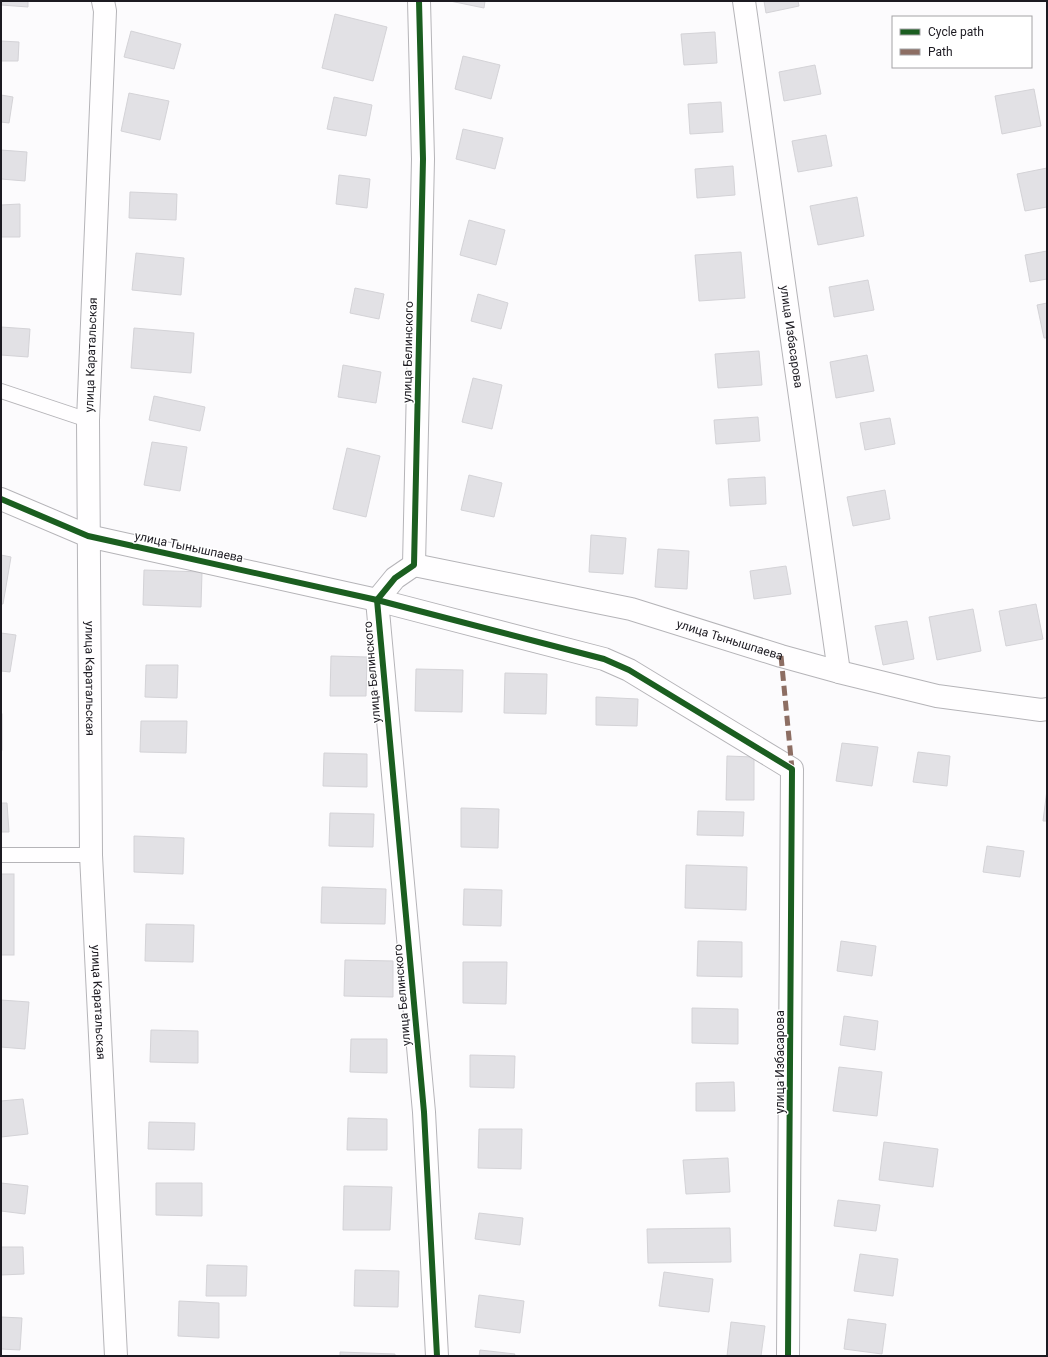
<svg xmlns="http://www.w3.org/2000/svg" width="1048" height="1357" font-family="Roboto,sans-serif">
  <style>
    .building { fill: #e2e1e5; stroke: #d4d3d7 }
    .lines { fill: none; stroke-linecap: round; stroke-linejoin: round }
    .service-casing { stroke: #b5b4b8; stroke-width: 16 }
    .minor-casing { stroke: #b5b4b8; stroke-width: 24 }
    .tertiary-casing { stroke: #b5b4b8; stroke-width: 24 }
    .service { stroke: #fffeff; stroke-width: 14 }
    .minor { stroke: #fffeff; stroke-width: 22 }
    .tertiary { stroke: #fffeff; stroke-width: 22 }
    .quiet { stroke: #8d6e63; stroke-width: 5; stroke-dasharray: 10 5; stroke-linecap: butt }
    .cycleway-casing { stroke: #fff; stroke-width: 8 }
    .cycleway { stroke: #1b5e20; stroke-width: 6 }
    .labels { text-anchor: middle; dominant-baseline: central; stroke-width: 3; stroke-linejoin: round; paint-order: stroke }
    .street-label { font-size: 12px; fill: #1c1a21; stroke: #fff }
  </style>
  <rect width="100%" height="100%" fill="#fcfbfd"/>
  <g class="building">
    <polygon points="1,1 28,1 28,7 1,5"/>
    <polygon points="450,1 485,1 484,8"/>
    <polygon points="764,1 798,1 799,6 766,13"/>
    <polygon points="335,14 387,27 373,81 322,68"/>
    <polygon points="131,31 181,44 174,69 124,57"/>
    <polygon points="715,32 717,63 684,65 681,34"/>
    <polygon points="1,41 19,42 18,61 1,61"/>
    <polygon points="463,56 500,65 491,99 455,89"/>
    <polygon points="815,65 821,94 784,101 779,72"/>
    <polygon points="1034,89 1041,126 1002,134 995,96"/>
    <polygon points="129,93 169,101 160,140 121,131"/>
    <polygon points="1,95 13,97 9,123 1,122"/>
    <polygon points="334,97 372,105 366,136 327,129"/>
    <polygon points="721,102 723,132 690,134 688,104"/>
    <polygon points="463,129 503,138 495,169 456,159"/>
    <polygon points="826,135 832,166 798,172 792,141"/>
    <polygon points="1,150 27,152 25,181 1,179"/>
    <polygon points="733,166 735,195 697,198 695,169"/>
    <polygon points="1047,168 1047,207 1025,211 1017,174"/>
    <polygon points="339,175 370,179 367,208 336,204"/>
    <polygon points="130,192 177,194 176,220 129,218"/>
    <polygon points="857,197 864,236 818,245 810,206"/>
    <polygon points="20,204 20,237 1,237 1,205"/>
    <polygon points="469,220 505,230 496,265 460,255"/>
    <polygon points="1047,251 1047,279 1030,282 1025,255"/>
    <polygon points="741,252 745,298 699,301 695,255"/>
    <polygon points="136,253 184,258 181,295 132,290"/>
    <polygon points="868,280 874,310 834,317 829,287"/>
    <polygon points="355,288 384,294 379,319 350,313"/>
    <polygon points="478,294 508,303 501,329 471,321"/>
    <polygon points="1047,303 1047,338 1044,338 1037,305"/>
    <polygon points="1,327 30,329 28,357 1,355"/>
    <polygon points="134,328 194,333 191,373 131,368"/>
    <polygon points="759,351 762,385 718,388 715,354"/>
    <polygon points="867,355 874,391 836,398 830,362"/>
    <polygon points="343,365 381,372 376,403 338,397"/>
    <polygon points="473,378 502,385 492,429 462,422"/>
    <polygon points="154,396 205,407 200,431 149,420"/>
    <polygon points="758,417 760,441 716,444 714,420"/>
    <polygon points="890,418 895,444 865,450 860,423"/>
    <polygon points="152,442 187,447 180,491 144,485"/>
    <polygon points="347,448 380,456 366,517 333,509"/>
    <polygon points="469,475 502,483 494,517 461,510"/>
    <polygon points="765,477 766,504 730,506 728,479"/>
    <polygon points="885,490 890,519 853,526 847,497"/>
    <polygon points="591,535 626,538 623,574 589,572"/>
    <polygon points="658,549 689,551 687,589 655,587"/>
    <polygon points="1,555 11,557 3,604 1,604"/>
    <polygon points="786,566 791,594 754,599 750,571"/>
    <polygon points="144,570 202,572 201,607 143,605"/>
    <polygon points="1036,604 1043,639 1006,646 999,611"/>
    <polygon points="973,609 981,651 937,660 929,617"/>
    <polygon points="907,621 914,659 883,665 875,626"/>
    <polygon points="1,633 16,635 10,672 1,671"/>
    <polygon points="331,656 367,657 366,696 330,696"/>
    <polygon points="146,665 178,665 177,698 145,697"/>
    <polygon points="416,669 463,670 462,712 415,711"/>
    <polygon points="505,673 547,674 546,714 504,713"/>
    <polygon points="596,697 638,699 637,726 596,725"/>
    <rect x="1" y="714" width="1" height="36"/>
    <polygon points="141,721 187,721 186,753 140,752"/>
    <polygon points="842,743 878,747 872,786 836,781"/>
    <polygon points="918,752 950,756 947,786 913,782"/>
    <polygon points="324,753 367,754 367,787 323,786"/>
    <polygon points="727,756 754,757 754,800 726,800"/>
    <polygon points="1047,790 1047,821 1043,821"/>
    <polygon points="1,803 7,803 9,832 1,832"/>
    <polygon points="461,808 499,809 498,848 461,847"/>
    <polygon points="698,811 744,812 743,836 697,835"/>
    <polygon points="330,813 374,814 373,847 329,846"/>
    <polygon points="134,836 184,838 183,874 134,872"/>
    <polygon points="987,846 1024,851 1020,877 983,872"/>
    <polygon points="686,865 747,867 746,910 685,908"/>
    <rect x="1" y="874" width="13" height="81"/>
    <polygon points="322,887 386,889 385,924 321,923"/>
    <polygon points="464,889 502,890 501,926 463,925"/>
    <polygon points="146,924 194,925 193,962 145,961"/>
    <polygon points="698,941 742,942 742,977 697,976"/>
    <polygon points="841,941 876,946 872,976 837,971"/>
    <polygon points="345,960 393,961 393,997 344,996"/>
    <polygon points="463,962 507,962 506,1004 463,1003"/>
    <polygon points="1,1000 29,1002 25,1049 1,1047"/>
    <polygon points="692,1008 738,1009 738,1044 692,1043"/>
    <polygon points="844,1016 878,1021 875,1050 840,1045"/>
    <polygon points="151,1030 198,1031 198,1063 150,1062"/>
    <polygon points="351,1039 387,1039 387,1073 350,1072"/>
    <polygon points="470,1055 515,1056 514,1088 470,1087"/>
    <polygon points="839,1067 882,1072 877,1116 833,1111"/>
    <polygon points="734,1082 735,1111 696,1111 696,1083"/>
    <polygon points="23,1099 28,1134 1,1137 1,1101"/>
    <polygon points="348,1118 387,1119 387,1150 347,1150"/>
    <polygon points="149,1122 195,1123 194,1150 148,1149"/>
    <polygon points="479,1129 522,1129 521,1169 478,1168"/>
    <polygon points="884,1142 938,1149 933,1187 879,1180"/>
    <polygon points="728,1158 730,1192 686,1194 683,1160"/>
    <polygon points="1,1183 28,1186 25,1214 1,1211"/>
    <polygon points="156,1183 202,1183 202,1216 156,1215"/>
    <polygon points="344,1186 392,1187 390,1230 343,1230"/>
    <polygon points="838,1200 880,1205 876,1231 834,1226"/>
    <polygon points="479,1213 523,1218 520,1245 475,1239"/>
    <polygon points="730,1228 731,1262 648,1263 647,1229"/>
    <polygon points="1,1247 23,1247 24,1274 1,1275"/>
    <polygon points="860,1254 898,1259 893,1296 854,1291"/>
    <polygon points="207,1265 247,1266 246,1296 206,1296"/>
    <polygon points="355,1270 399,1271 398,1307 354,1306"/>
    <polygon points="664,1272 713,1279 709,1312 659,1306"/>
    <polygon points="479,1295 524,1301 520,1333 475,1327"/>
    <polygon points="179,1301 219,1303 219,1338 178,1336"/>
    <polygon points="1,1317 22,1318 20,1350 1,1349"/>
    <polygon points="848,1319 886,1324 882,1354 844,1349"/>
    <polygon points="731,1322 765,1326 761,1356 727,1356"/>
    <polygon points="480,1350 515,1354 514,1356 479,1356"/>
    <polygon points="340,1352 395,1354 395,1356 340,1356"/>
  </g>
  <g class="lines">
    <defs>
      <g id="service">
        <polyline points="1,391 88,420"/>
        <polyline points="1,855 91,855"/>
      </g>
      <g id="minor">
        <polyline points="419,1 423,159 414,565 395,578 377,600 424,1112 437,1356"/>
        <path id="s1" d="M744,1L839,672"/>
        <polyline points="1,499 88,536 377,600 604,659 629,670 792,769 788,1356"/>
        <path id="s2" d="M414,565L631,609L781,656L839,672L937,696L1041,710L1047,709"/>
      </g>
      <g id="tertiary">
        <path id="s3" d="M103,1L105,11L88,420L91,855L116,1356"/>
      </g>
    </defs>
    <use href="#service" class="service-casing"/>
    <use href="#minor" class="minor-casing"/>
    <use href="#tertiary" class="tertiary-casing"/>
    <use href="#service" class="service"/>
    <use href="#minor" class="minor"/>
    <use href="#tertiary" class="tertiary"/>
    <polyline class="quiet" points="781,656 792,769"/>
    <defs>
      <g id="cycleway">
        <polyline points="419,1 423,159 414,565 395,578 377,600 424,1112 437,1356"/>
        <polyline points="1,499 88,536 377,600 604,659 629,670 792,769 788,1356"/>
      </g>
    </defs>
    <use href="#cycleway" class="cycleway-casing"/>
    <use href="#cycleway" class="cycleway"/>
  </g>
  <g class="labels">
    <g class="street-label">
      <text stroke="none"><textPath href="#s1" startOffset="339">улица Избасарова</textPath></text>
      <text transform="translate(408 352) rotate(-89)">улица Белинского</text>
      <text transform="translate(91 355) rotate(-88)">улица Каратальская</text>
      <text transform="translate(189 547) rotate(12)">улица Тынышпаева</text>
      <text stroke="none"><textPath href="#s2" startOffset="325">улица Тынышпаева</textPath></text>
      <text transform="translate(372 672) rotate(-95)">улица Белинского</text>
      <text stroke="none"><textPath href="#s3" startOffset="678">улица Каратальская</textPath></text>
      <text transform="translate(402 995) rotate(-95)">улица Белинского</text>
      <text stroke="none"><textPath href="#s3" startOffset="1002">улица Каратальская</textPath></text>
      <text transform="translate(780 1062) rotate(-90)">улица Избасарова</text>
    </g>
  </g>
  <rect width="1048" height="1357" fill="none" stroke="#1c1a21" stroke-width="4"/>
  <rect x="892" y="16" width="140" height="52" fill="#ffffff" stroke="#a4a3a6"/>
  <rect x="900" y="29" width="20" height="6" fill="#1b5e20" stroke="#a4a3a6"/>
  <text x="928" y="36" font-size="12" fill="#1c1a21">Cycle path</text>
  <rect x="900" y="49" width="20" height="6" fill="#8d6e63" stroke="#a4a3a6"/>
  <text x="928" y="56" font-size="12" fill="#1c1a21">Path</text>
</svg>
